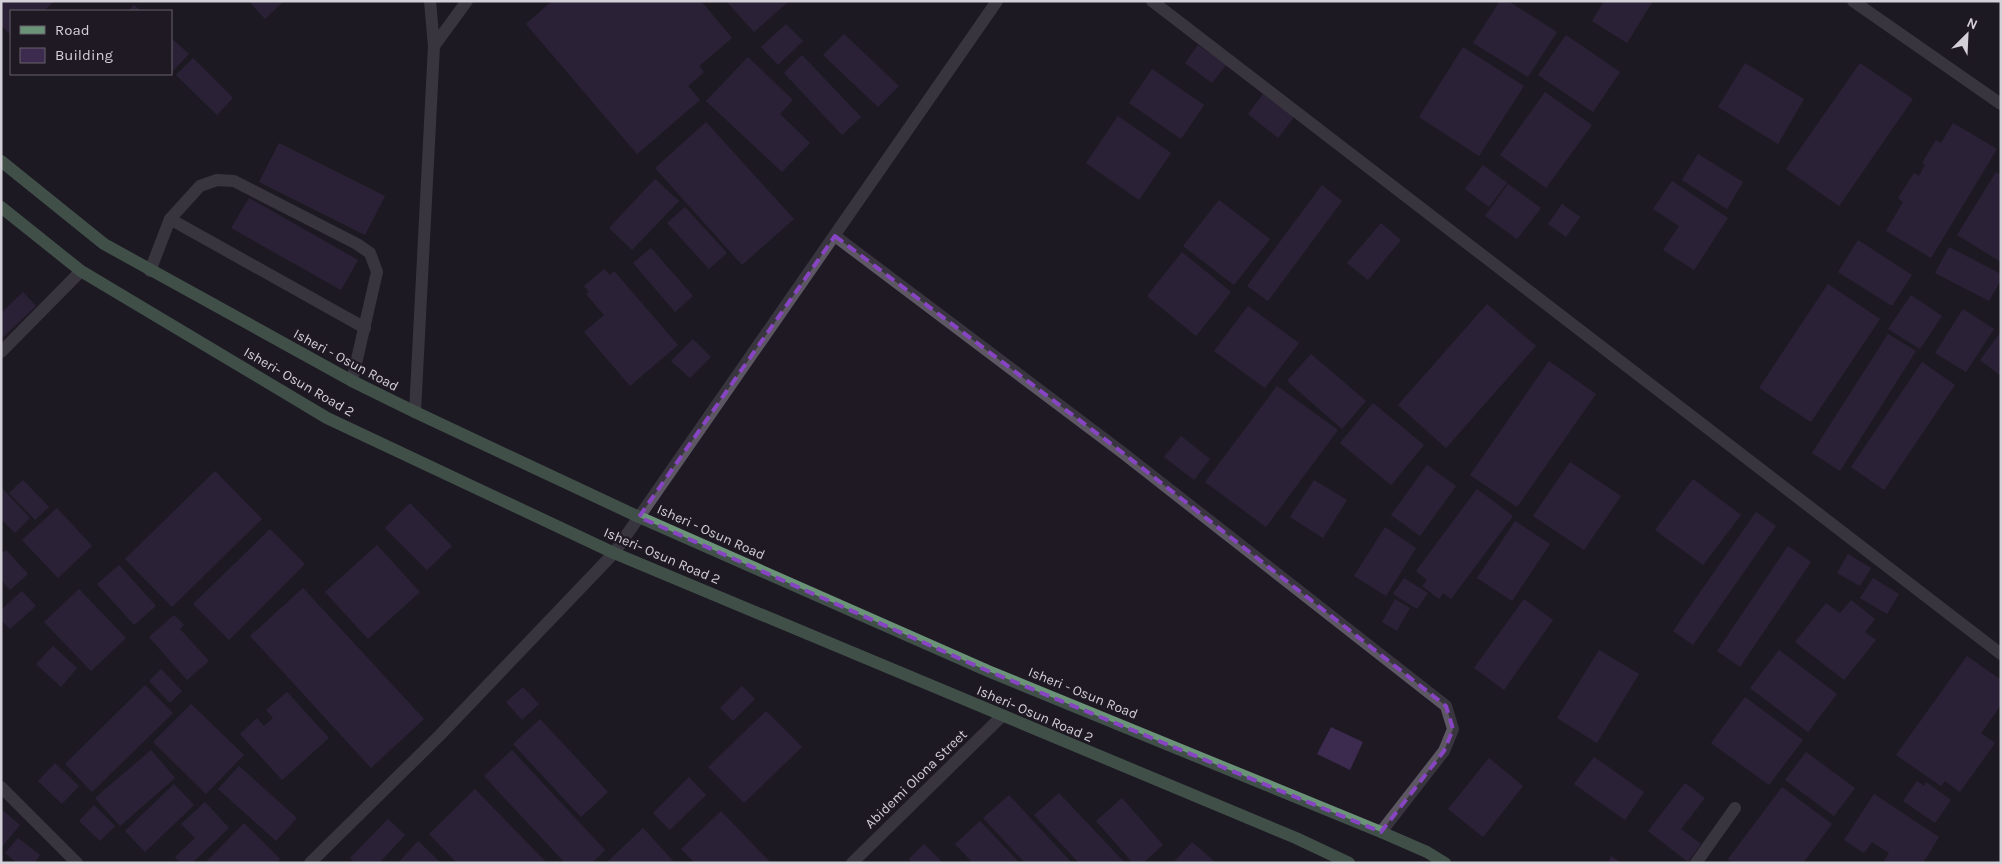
<svg xmlns="http://www.w3.org/2000/svg" width="2002" height="864" font-family="Karla,sans-serif">
  <style>
    .building { fill: #3c2a4f }
    .lines { fill: none; stroke-linecap: round; stroke-linejoin: round }
    .minor { stroke: #5c5762; stroke-width: 12 }
    .major { stroke: #6b9378; stroke-width: 12 }
    .marked { fill: none; stroke: #8845c3; stroke-width: 4; stroke-dasharray: 10 6; stroke-linejoin: round }
    .labels { text-anchor: middle; dominant-baseline: central; stroke-width: 4.5; stroke-linejoin: round; paint-order: stroke }
    .street-label { font-size: 14px; fill: #d3d0d7; stroke: #1e1923 }
  </style>
  <rect width="100%" height="100%" fill="#1e1923"/>
  <g class="building">
    <polygon points="1,1 54,1 44,11 11,11 11,35 1,25"/>
    <polygon points="249,1 284,1 265,19"/>
    <polygon points="552,1 701,1 732,38 699,66 704,72 688,86 700,100 637,154 526,24"/>
    <polygon points="726,1 789,1 754,32"/>
    <polygon points="1500,1 1508,1 1557,32 1528,77 1473,43"/>
    <polygon points="1604,1 1653,1 1627,43 1592,21"/>
    <polygon points="134,5 141,11 128,11"/>
    <polygon points="786,24 803,41 778,65 761,47"/>
    <polygon points="844,34 899,86 878,107 823,55"/>
    <polygon points="1566,35 1620,72 1593,112 1538,75"/>
    <polygon points="171,38 189,54 171,73"/>
    <polygon points="1198,45 1226,65 1212,83 1185,63"/>
    <polygon points="1463,47 1524,86 1479,156 1419,117"/>
    <polygon points="802,55 861,117 842,135 784,73"/>
    <polygon points="748,57 793,100 780,114 810,143 782,172 706,101"/>
    <polygon points="193,58 233,98 217,115 176,75"/>
    <polygon points="1745,63 1804,99 1778,144 1718,107"/>
    <polygon points="1860,63 1913,99 1839,206 1786,169"/>
    <polygon points="1152,69 1204,105 1181,139 1129,103"/>
    <polygon points="1545,92 1592,125 1546,188 1500,155"/>
    <polygon points="1263,94 1294,117 1278,138 1248,114"/>
    <polygon points="1118,116 1171,153 1139,200 1086,163"/>
    <polygon points="706,122 794,219 742,265 655,168"/>
    <polygon points="1953,123 1997,149 1931,258 1886,231 1903,202 1898,198 1914,173 1919,176 1925,165 1922,163 1936,140 1941,143"/>
    <polygon points="279,143 385,196 365,235 259,182"/>
    <polygon points="1698,154 1743,182 1727,209 1682,180"/>
    <polygon points="1483,165 1507,183 1489,207 1465,189"/>
    <polygon points="1996,172 2001,175 2001,262 1957,235"/>
    <polygon points="655,179 679,201 632,250 609,228"/>
    <polygon points="1672,181 1728,218 1694,270 1663,250 1679,226 1653,209"/>
    <polygon points="1508,184 1541,208 1517,239 1485,216"/>
    <polygon points="1322,185 1342,201 1268,301 1247,286"/>
    <polygon points="249,198 358,260 341,290 231,228"/>
    <polygon points="1219,200 1270,239 1234,285 1183,246"/>
    <polygon points="1562,204 1580,217 1566,237 1548,224"/>
    <polygon points="685,207 727,253 709,269 667,223"/>
    <polygon points="1381,223 1401,240 1368,280 1347,263"/>
    <polygon points="1858,240 1912,275 1892,306 1838,272"/>
    <polygon points="1949,247 2001,274 2001,280 1989,301 1935,273"/>
    <polygon points="651,248 693,296 675,312 633,263"/>
    <polygon points="1182,252 1231,292 1196,336 1147,296"/>
    <polygon points="604,269 610,275 614,271 678,345 630,386 584,332 604,315 586,294 589,292 584,286"/>
    <polygon points="1828,284 1880,319 1811,422 1759,388"/>
    <polygon points="23,292 36,306 1,339 1,313"/>
    <polygon points="1911,295 1942,316 1920,349 1888,329"/>
    <polygon points="1487,304 1536,346 1446,448 1398,405"/>
    <polygon points="1248,306 1299,343 1265,388 1214,351"/>
    <polygon points="1963,309 1994,329 1966,372 1935,353"/>
    <polygon points="2001,332 2001,376 1980,360"/>
    <polygon points="1888,334 1916,351 1840,471 1812,453"/>
    <polygon points="693,339 711,357 690,378 671,361"/>
    <polygon points="1311,354 1366,401 1342,429 1287,381"/>
    <polygon points="1549,361 1596,394 1517,507 1470,475"/>
    <polygon points="1922,362 1955,385 1884,490 1851,467"/>
    <polygon points="1277,386 1338,430 1266,527 1205,482"/>
    <polygon points="1373,403 1424,445 1391,485 1340,443"/>
    <polygon points="1181,436 1210,459 1194,480 1164,457"/>
    <polygon points="1570,462 1621,496 1584,550 1533,516"/>
    <polygon points="1427,465 1456,486 1420,536 1391,515"/>
    <polygon points="215,471 262,519 172,607 125,559"/>
    <polygon points="1693,479 1741,515 1703,565 1655,530"/>
    <polygon points="23,480 49,507 35,520 9,493"/>
    <polygon points="1314,480 1347,500 1323,538 1290,517"/>
    <polygon points="1,487 30,518 15,533 1,519"/>
    <polygon points="1477,489 1513,516 1451,599 1443,593 1439,599 1422,586 1427,580 1416,571"/>
    <polygon points="410,503 452,546 427,570 385,528"/>
    <polygon points="57,508 92,546 58,578 22,540"/>
    <polygon points="1756,512 1776,526 1693,645 1673,631"/>
    <polygon points="1515,521 1550,544 1512,601 1477,578"/>
    <polygon points="1385,527 1416,548 1386,596 1354,576"/>
    <polygon points="270,529 305,564 229,640 193,604"/>
    <polygon points="377,545 420,592 368,639 325,592"/>
    <polygon points="1788,546 1811,562 1740,667 1717,651"/>
    <polygon points="6,550 28,574 10,590 1,580 1,554"/>
    <polygon points="1848,554 1871,568 1860,586 1837,573"/>
    <polygon points="119,565 156,606 134,625 97,584"/>
    <polygon points="1404,578 1428,593 1417,609 1393,594"/>
    <polygon points="1873,578 1899,594 1887,614 1860,598"/>
    <polygon points="303,588 424,719 371,768 250,636"/>
    <polygon points="79,589 126,638 91,671 44,622"/>
    <polygon points="22,591 36,606 10,629 1,620 1,610"/>
    <polygon points="1395,599 1410,608 1397,631 1382,622"/>
    <polygon points="1524,599 1553,620 1504,690 1474,668"/>
    <polygon points="1851,600 1875,619 1865,632 1876,640 1844,680 1795,642 1826,603 1840,613"/>
    <polygon points="174,615 184,625 180,629 209,661 187,680 149,637"/>
    <polygon points="53,646 77,668 61,687 36,664"/>
    <polygon points="1599,650 1639,674 1597,743 1557,718"/>
    <polygon points="1779,650 1837,694 1808,732 1750,688"/>
    <polygon points="1967,656 2001,680 2001,705 1981,733 1995,743 1960,792 1945,781 1941,786 1896,755"/>
    <polygon points="161,669 182,691 170,703 149,681"/>
    <polygon points="145,685 173,713 92,792 65,764"/>
    <polygon points="742,686 755,699 733,721 720,708"/>
    <polygon points="523,687 539,704 522,720 506,702"/>
    <polygon points="287,692 329,738 282,780 240,734 257,718 264,726 273,718 266,710"/>
    <polygon points="1745,697 1803,740 1769,785 1711,743"/>
    <polygon points="191,704 244,755 206,794 153,742"/>
    <polygon points="766,711 802,747 744,803 708,767"/>
    <polygon points="540,719 608,792 581,817 513,744"/>
    <polygon points="1331,727 1363,742 1350,770 1317,754"/>
    <polygon points="151,750 175,778 120,826 95,798"/>
    <polygon points="512,750 605,850 592,863 565,863 484,776"/>
    <polygon points="1806,752 1855,788 1834,816 1785,780"/>
    <polygon points="1594,757 1644,792 1625,820 1574,784"/>
    <polygon points="1489,758 1523,786 1483,837 1448,809"/>
    <polygon points="55,763 79,786 62,804 38,781"/>
    <polygon points="239,766 297,818 276,841 218,789"/>
    <polygon points="689,777 706,795 670,830 653,813"/>
    <polygon points="1917,781 1924,786 1926,782 1951,800 1935,823 1903,801"/>
    <polygon points="1685,783 1705,798 1681,829 1701,844 1688,862 1648,831"/>
    <polygon points="174,784 194,805 145,852 125,831"/>
    <polygon points="1782,787 1832,824 1803,863 1733,863 1728,859"/>
    <polygon points="475,789 547,863 457,863 429,834"/>
    <polygon points="1059,793 1125,863 1079,863 1034,815"/>
    <polygon points="1874,794 1939,837 1923,863 1883,863 1889,853 1872,842 1864,853 1844,840"/>
    <polygon points="1009,795 1072,863 1025,863 983,818"/>
    <polygon points="1122,798 1163,845 1143,863 1133,863 1096,821"/>
    <polygon points="205,802 229,828 192,863 180,863 175,857 195,838 181,824"/>
    <polygon points="94,805 115,826 100,841 79,821"/>
    <polygon points="1,809 20,825 1,848"/>
    <polygon points="721,811 771,863 695,863 681,849"/>
    <polygon points="388,819 405,835 379,863 355,863 350,858"/>
    <polygon points="980,821 1020,863 973,863 955,844"/>
    <polygon points="244,823 280,859 276,863 205,863"/>
    <polygon points="643,828 675,863 606,863"/>
    <polygon points="18,838 40,855 34,863 17,863 5,853"/>
    <polygon points="418,841 441,863 398,863"/>
    <polygon points="1192,842 1216,863 1173,863"/>
    <polygon points="924,844 943,863 912,863 909,859"/>
    <polygon points="1611,856 1622,863 1608,863"/>
  </g>
  <g class="lines">
    <g class="minor">
      <polyline points="1152,1 2001,654"/>
      <polyline points="1853,1 2001,104"/>
      <polyline points="434,46 467,1"/>
      <polyline points="170,219 365,328"/>
      <polyline points="835,236 1123,453 1446,706 1453,729 1444,751 1381,832"/>
      <polyline points="150,271 170,219 200,186 217,180 234,181 357,244 370,253 377,272 352,381"/>
      <polyline points="1,352 81,271"/>
      <polyline points="415,412 434,46 430,1"/>
      <polyline points="1,787 77,863"/>
      <polyline points="310,863 440,735 614,553 997,1"/>
      <polyline points="852,863 1002,716"/>
      <polyline points="1696,863 1735,808"/>
    </g>
    <g class="major">
      <polyline points="1,161 104,244 352,381 415,412 639,517 988,671 1381,832 1427,852 1445,863"/>
      <polyline points="1,207 81,271 327,418 614,553 1296,838 1349,863"/>
    </g>
  </g>
  <path d="M0 0H2002V864H0ZM835,236L1123,453L1446,706L1453,729L1444,751L1381,832L988,671L639,517Z" fill="#1e1923" fill-opacity=".55" fill-rule="evenodd"/>
  <path class="marked" d="M835,236L1123,453L1446,706L1453,729L1444,751L1381,832L988,671L639,517Z"/>
  <g class="labels">
    <g class="street-label">
      <text transform="translate(346 360) rotate(28)">Isheri - Osun Road</text>
      <text transform="translate(299 382) rotate(30)">Isheri- Osun Road 2</text>
      <text transform="translate(711 532) rotate(24)">Isheri - Osun Road</text>
      <text transform="translate(662 556) rotate(23)">Isheri- Osun Road 2</text>
      <text transform="translate(1083 693) rotate(22)">Isheri - Osun Road</text>
      <text transform="translate(1035 714) rotate(23)">Isheri- Osun Road 2</text>
      <text transform="translate(916 779) rotate(-44)">Abidemi Olona Street</text>
    </g>
  </g>
  <rect width="2002" height="864" fill="none" stroke="#d3d0d7" stroke-width="5"/>
  <rect x="10" y="10" width="162" height="65" fill="#1e1923" stroke="#66626b"/>
  <rect x="20" y="26" width="25" height="8" fill="#6b9378" stroke="#66626b"/>
  <text x="55" y="35" font-size="15" fill="#d3d0d7">Road</text>
  <rect x="20" y="48" width="25" height="15" fill="#3c2a4f" stroke="#66626b"/>
  <text x="55" y="60" font-size="15" fill="#d3d0d7">Building</text>
  <g transform="translate(1967 35) rotate(24)" stroke="#1e1923" stroke-width="4" paint-order="stroke">
  <path d="M0-4L9 19L0 12L-9 19Z" fill="#d3d0d7"/>
  <text y="-8" font-size="14" font-weight="bold" text-anchor="middle" fill="#d3d0d7">N</text>
  </g>
</svg>
